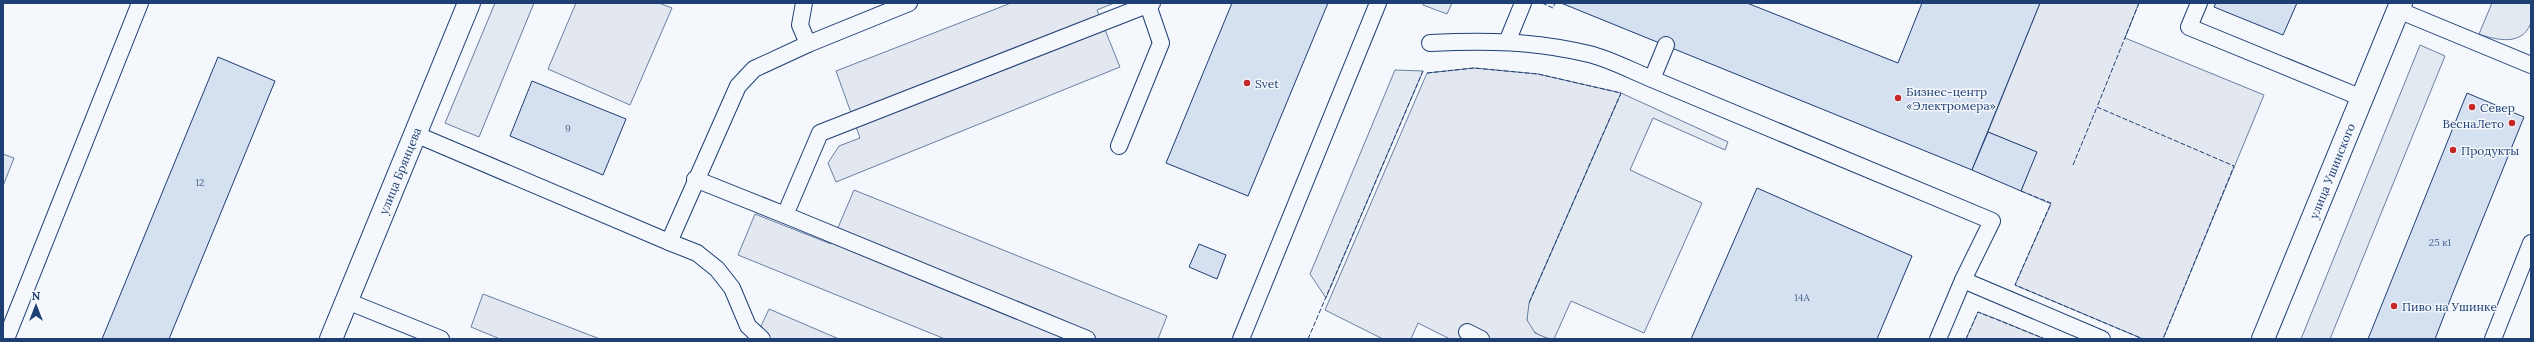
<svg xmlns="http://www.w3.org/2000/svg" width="2534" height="342" font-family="Lora,serif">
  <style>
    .green { fill: #e3e9f0; stroke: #687fa3 }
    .parking { fill: #e3e8f0; stroke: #687fa3 }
    .building { fill: #d5e0f0; stroke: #1d3f73 }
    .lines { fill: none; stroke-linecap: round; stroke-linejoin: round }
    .lane-casing { stroke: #1d3f73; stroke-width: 18 }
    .street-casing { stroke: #1d3f73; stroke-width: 24 }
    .secondary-casing { stroke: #1d3f73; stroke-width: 24 }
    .lane { stroke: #f4f7fb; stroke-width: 16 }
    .street { stroke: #f4f7fb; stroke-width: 22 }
    .secondary { stroke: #f4f7fb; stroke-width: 22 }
    .fence { stroke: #1d3f73; stroke-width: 1; stroke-dasharray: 5 2; stroke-linecap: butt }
    .poi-dot { fill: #c62828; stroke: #f4f7fb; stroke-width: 1.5 }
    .labels { text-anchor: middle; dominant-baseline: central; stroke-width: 3; stroke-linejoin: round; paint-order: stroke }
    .number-label { font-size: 10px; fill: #4b6792 }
    .poi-label { font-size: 12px; fill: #1d3f73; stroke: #f4f7fb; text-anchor: start }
    .street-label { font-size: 12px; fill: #1d3f73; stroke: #f4f7fb }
  </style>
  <rect width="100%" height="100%" fill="#f4f7fb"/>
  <g class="green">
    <polygon points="495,3 534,3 479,137 445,123"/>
    <polygon points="1423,3 1452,3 1447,14 1423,5"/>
    <path d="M2492,3H2531C2531,9 2533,20 2530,25C2521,46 2496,40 2479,34Z"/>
    <polygon points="2420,45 2445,56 2330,339 2301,339"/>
    <polygon points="1395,70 1423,71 1326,298 1310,274"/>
    <path d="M1621,93L1728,142L1725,150L1653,118L1630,170L1702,203L1644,333L1571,301L1554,339C1543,339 1529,331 1527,320C1526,315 1528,308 1529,303Z"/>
    <polygon points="3,154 14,158 3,186"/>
  </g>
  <g class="parking">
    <polygon points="576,3 659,3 672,8 630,105 548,69"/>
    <polygon points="1011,3 1114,3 1097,10 1120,67 836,182 828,163 839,146 860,138 836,71"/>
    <polygon points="2040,3 2139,3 2125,38 2264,95 2163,339 2143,339 2015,285 2051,204 2021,191 2036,152 1988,132"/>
    <polygon points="1474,68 1538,74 1621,93 1529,303 1527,320 1535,333 1549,339 1450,339 1418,323 1411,339 1383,339 1325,310 1427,73"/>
    <polygon points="854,190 1167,316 1158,339 945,339 738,255 755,214 831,244"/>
    <polygon points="483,294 600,339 500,339 471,327"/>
    <polygon points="769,309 839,339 755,339"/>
    <polygon points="1978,312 1999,320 2045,339 1966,339"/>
  </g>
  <g class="building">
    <polygon points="1232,3 1328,3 1248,196 1166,163"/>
    <polygon points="1561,3 1747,3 1898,63 1922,3 2040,3 1972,170"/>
    <polygon points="2216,3 2297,3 2283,35 2214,7"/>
    <polygon points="218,57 275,81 169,339 102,339"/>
    <polygon points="532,81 626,119 603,175 510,136"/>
    <polygon points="2467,93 2524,117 2452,295 2435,339 2368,339"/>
    <polygon points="1988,132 2037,152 2021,191 1972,170"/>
    <polygon points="1757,188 1912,256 1877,339 1691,339"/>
    <polygon points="1199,244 1226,255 1217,279 1189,267"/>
  </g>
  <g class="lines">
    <defs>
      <g id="lane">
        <polyline points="804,3 800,25 808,44"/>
        <polyline points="2199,3 2189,27 2362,98"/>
        <polyline points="2398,10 2531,65"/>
        <polyline points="1507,42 1523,3"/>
        <path d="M1430,43C1486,40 1534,41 1589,54C1610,59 1632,71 1652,79L1666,45"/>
        <polyline points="1652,79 1992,221 1963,280"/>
        <polyline points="415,134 669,242 738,86 754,69 808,44 909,3"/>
        <polyline points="1119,146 1161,43 1148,5"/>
        <polyline points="695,179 785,215"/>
        <polyline points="669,242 697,253 717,269 732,288 748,326 762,339"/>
        <polyline points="347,301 441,339"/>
        <polyline points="1467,332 1481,339"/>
        <polyline points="6,339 140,3"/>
        <polyline points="1087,339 785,215 820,133 1152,3"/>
        <polyline points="1241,339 1378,3"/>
        <polyline points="1938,339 1963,280 2102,339"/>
        <polyline points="2493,339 2531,243"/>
      </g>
      <polyline id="street" points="331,339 469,3"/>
      <polyline id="secondary" points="2263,339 2401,3"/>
    </defs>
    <use href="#lane" class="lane-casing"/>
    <use href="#street" class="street-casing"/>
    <use href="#secondary" class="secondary-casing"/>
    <use href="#lane" class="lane"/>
    <use href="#street" class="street"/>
    <use href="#secondary" class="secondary"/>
    <g class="fence">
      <polyline points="1542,3 1553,8 1555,3"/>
      <polyline points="2139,3 2097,107 2234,166 2163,339"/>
      <polyline points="1427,73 1474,68 1538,74 1621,93 1529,303"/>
      <polyline points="2073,165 2097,107"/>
      <polyline points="2021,191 2051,203 2015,285 2143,339"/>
      <polyline points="1308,339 1423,71"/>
      <polyline points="1966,339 1978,312 2045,339"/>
    </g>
  </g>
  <g class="poi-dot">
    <circle cx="1247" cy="83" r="4"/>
    <circle cx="1898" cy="98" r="4"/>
    <circle cx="2472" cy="107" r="4"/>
    <circle cx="2512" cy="123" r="4"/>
    <circle cx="2453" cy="150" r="4"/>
    <circle cx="2394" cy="306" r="4"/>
  </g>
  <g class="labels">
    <g class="number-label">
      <text x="568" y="128">9</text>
      <text x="200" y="182">12</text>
      <text x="2440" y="242">25 к1</text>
      <text x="1802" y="297">14А</text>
    </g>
    <g class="poi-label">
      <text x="1255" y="83">Svet</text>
      <text x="1906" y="91">Бизнес-центр<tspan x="1906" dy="14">«Электромера»</tspan></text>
      <text x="2480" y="107">Север</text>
      <text x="2504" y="123" text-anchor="end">ВеснаЛето</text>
      <text x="2461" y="150">Продукты</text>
      <text x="2402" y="306">Пиво на Ушинке</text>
    </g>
    <g class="street-label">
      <text transform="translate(400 171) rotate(-68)">улица Брянцева</text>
      <text transform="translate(2332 171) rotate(-68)">улица Ушинского</text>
    </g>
  </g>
  <rect width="2534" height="342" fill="none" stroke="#1d3f73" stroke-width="8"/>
  <g transform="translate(36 306)" stroke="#f4f7fb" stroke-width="3" paint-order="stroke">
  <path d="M0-3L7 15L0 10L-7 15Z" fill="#1d3f73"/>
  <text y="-6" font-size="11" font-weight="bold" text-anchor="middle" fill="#1d3f73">N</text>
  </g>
</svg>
